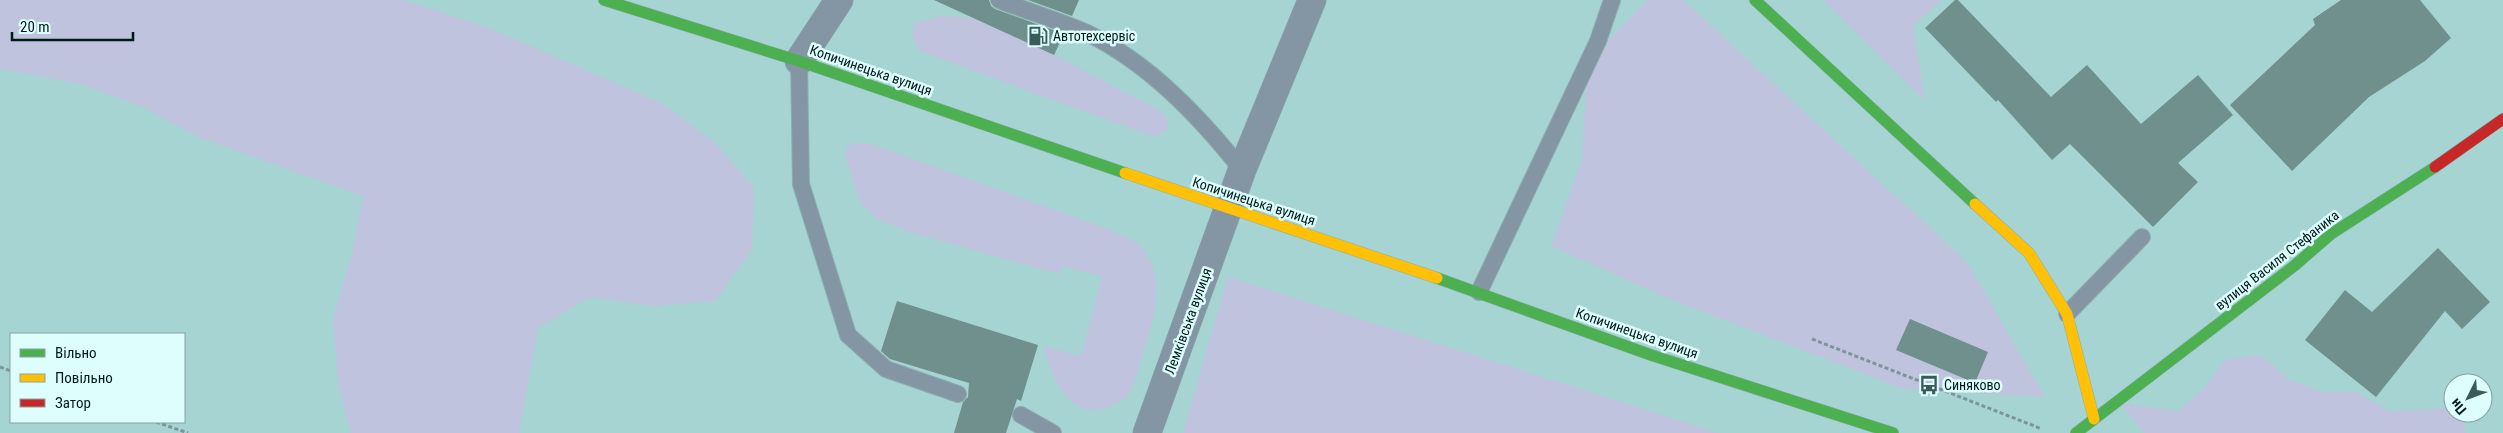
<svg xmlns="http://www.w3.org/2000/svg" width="2503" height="433" font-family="'Roboto Condensed',sans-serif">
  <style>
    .green { fill: #bfc3dd }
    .building { fill: #6f908d }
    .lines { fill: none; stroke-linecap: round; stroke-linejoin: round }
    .lane-casing { stroke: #8bafae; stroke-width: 18 }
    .street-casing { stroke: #8bafae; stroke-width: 29 }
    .fast-casing { stroke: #8bafae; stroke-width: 12 }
    .slow-casing { stroke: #8bafae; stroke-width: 12 }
    .jam-casing { stroke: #8bafae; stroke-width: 12 }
    .path { stroke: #7c949b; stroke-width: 3; stroke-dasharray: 4 2.5; stroke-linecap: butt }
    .lane { stroke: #8496a3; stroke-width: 16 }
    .street { stroke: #8496a3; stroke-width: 28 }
    .fast { stroke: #4caf50; stroke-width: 11 }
    .slow { stroke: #ffc107; stroke-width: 11 }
    .jam { stroke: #c62828; stroke-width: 11 }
    .labels { text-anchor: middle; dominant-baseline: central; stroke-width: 5; stroke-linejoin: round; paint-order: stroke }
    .poi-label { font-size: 14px; fill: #001a1a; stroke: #defefd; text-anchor: start }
    .street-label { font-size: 14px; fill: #001a1a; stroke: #defefd }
  </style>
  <rect width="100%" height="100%" fill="#a5d4d3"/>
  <g class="green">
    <polygon points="0,0 404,0 489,28 661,103 712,140 754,187 752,250 715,301 653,306 590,297 538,328 519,433 351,433 338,383 333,320 351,258 363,196 198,137 140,106 81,84 0,69"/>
    <polygon points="1648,0 1683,0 1967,262 2045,397 1904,389 1670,299 1551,246 1582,160 1587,62"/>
    <polygon points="1823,0 1942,0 1913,26 1925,101"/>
    <path d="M940,16L973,18L1054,55L1161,111L1168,120L1166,131L1157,136L1138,131L922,52C913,42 911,36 914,23Z"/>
    <path d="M857,143L871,144L1111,230C1122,235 1136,240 1144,250C1168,282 1152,323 1142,356C1139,367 1136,382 1130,392C1124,401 1115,405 1105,408C1066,419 1052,374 1043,346L1081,356L1102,277L1062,266L1059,274L909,232L878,220L861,204L845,156L847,146Z"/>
    <polygon points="1228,277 1718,433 1183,433"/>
    <polygon points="2261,355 2288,379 2321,392 2357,392 2389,411 2453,408 2453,413 2462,413 2466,433 2145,433 2119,403 2178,411 2204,388 2226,359"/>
  </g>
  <g class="building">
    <polygon points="934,0 989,0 991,6 995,9 1064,34 1054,55"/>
    <polygon points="1028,0 1079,0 1072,16"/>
    <polygon points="1955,0 1958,0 2051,97 2087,65 2141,124 2198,75 2233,115 2178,163 2198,182 2153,227 2070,144 2052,160 1998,100 1996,102 1925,28"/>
    <polygon points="2341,0 2420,0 2451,38 2425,61 2369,97 2292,171 2230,105 2315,25 2313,19"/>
    <polygon points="2438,248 2490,302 2462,329 2445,311 2376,397 2305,340 2345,290 2372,312"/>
    <polygon points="897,301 1038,345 1021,401 1017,399 1006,433 954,433 963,402 968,397 969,383 890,359 881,351"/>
    <polygon points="1910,319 1988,352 1975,383 1896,350"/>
  </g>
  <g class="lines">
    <defs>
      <g id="lane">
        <path d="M999,0C1027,11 1057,20 1085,32C1148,62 1200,117 1242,170"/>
        <polyline points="799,61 801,184 848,335 886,369 958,394"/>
        <polyline points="1479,292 1598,41 1612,0"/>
        <polyline points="2067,314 2142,237"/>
        <polyline points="1021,415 1053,433"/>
      </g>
      <g id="street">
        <polyline points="799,61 839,0"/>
        <polyline points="1147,433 1242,170 1312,0"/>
      </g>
      <g id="fast">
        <polyline points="604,0 799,61 1125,173"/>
        <polyline points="1755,0 1975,204"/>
        <polyline points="1437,278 1651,355 1893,433"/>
        <polyline points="2076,433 2294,266 2331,234 2435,167"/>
      </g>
      <g id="slow">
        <polyline points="1125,173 1437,278"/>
        <polyline points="1975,204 2029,253 2067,314 2094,419"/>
      </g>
      <polyline id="jam" points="2435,167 2503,119"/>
    </defs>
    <use href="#lane" class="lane-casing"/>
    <use href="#street" class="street-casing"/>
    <use href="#fast" class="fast-casing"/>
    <use href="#slow" class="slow-casing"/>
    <use href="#jam" class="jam-casing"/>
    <g class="path">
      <polyline points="1812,339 2042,429"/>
      <polyline points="0,367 11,371"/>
      <polyline points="156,422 188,433"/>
    </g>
    <use href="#lane" class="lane"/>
    <use href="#street" class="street"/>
    <use href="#fast" class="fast"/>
    <use href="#slow" class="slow"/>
    <use href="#jam" class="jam"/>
  </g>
  <defs>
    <symbol id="fuel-bare" viewBox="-9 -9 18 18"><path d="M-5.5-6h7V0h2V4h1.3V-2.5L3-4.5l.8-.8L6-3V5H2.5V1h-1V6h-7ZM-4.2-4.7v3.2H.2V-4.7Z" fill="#3a5b5b" stroke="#defefd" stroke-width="2.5" paint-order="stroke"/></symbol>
    <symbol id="bus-bare" viewBox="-9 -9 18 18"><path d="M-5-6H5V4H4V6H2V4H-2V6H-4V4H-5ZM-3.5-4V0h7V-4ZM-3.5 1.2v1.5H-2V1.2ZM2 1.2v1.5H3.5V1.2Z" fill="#3a5b5b" stroke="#defefd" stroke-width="2.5" paint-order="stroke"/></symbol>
  </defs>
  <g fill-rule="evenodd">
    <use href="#fuel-bare" x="1024" y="22" width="28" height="28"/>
    <use href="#bus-bare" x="1915" y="371" width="28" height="28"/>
  </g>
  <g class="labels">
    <g class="poi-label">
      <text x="1053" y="36">Автотехсервіс</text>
      <text x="1944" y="385">Синяково</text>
    </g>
    <g class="street-label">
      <text transform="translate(871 70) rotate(19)">Копичинецька вулиця</text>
      <text transform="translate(1254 201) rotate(18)">Копичинецька вулиця</text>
      <text transform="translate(2277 260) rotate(-38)">вулиця Василя Стефаника</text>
      <text transform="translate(1188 321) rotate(-70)">Лемківська вулиця</text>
      <text transform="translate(1637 333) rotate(19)">Копичинецька вулиця</text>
    </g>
  </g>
  <rect x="10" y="333" width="175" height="90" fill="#defefd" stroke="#85a3a2"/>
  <rect x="20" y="349" width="25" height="8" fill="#4caf50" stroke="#85a3a2"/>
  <text x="55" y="358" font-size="15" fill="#001a1a">Вільно</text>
  <rect x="20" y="374" width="25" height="8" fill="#ffc107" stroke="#85a3a2"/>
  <text x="55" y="383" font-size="15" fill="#001a1a">Повільно</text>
  <rect x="20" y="399" width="25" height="8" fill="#c62828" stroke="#85a3a2"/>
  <text x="55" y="408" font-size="15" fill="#001a1a">Затор</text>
  <g transform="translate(2468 398) rotate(228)"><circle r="24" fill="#defefd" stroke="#85a3a2"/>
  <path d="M0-4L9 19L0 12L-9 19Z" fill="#3a5b5b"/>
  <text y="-8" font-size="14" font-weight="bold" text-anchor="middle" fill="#001a1a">Пн</text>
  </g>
  <path d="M12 32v8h121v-8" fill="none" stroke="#001a1a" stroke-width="2.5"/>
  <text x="20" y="32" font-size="15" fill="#001a1a" stroke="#defefd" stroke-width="4" paint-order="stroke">20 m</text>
</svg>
